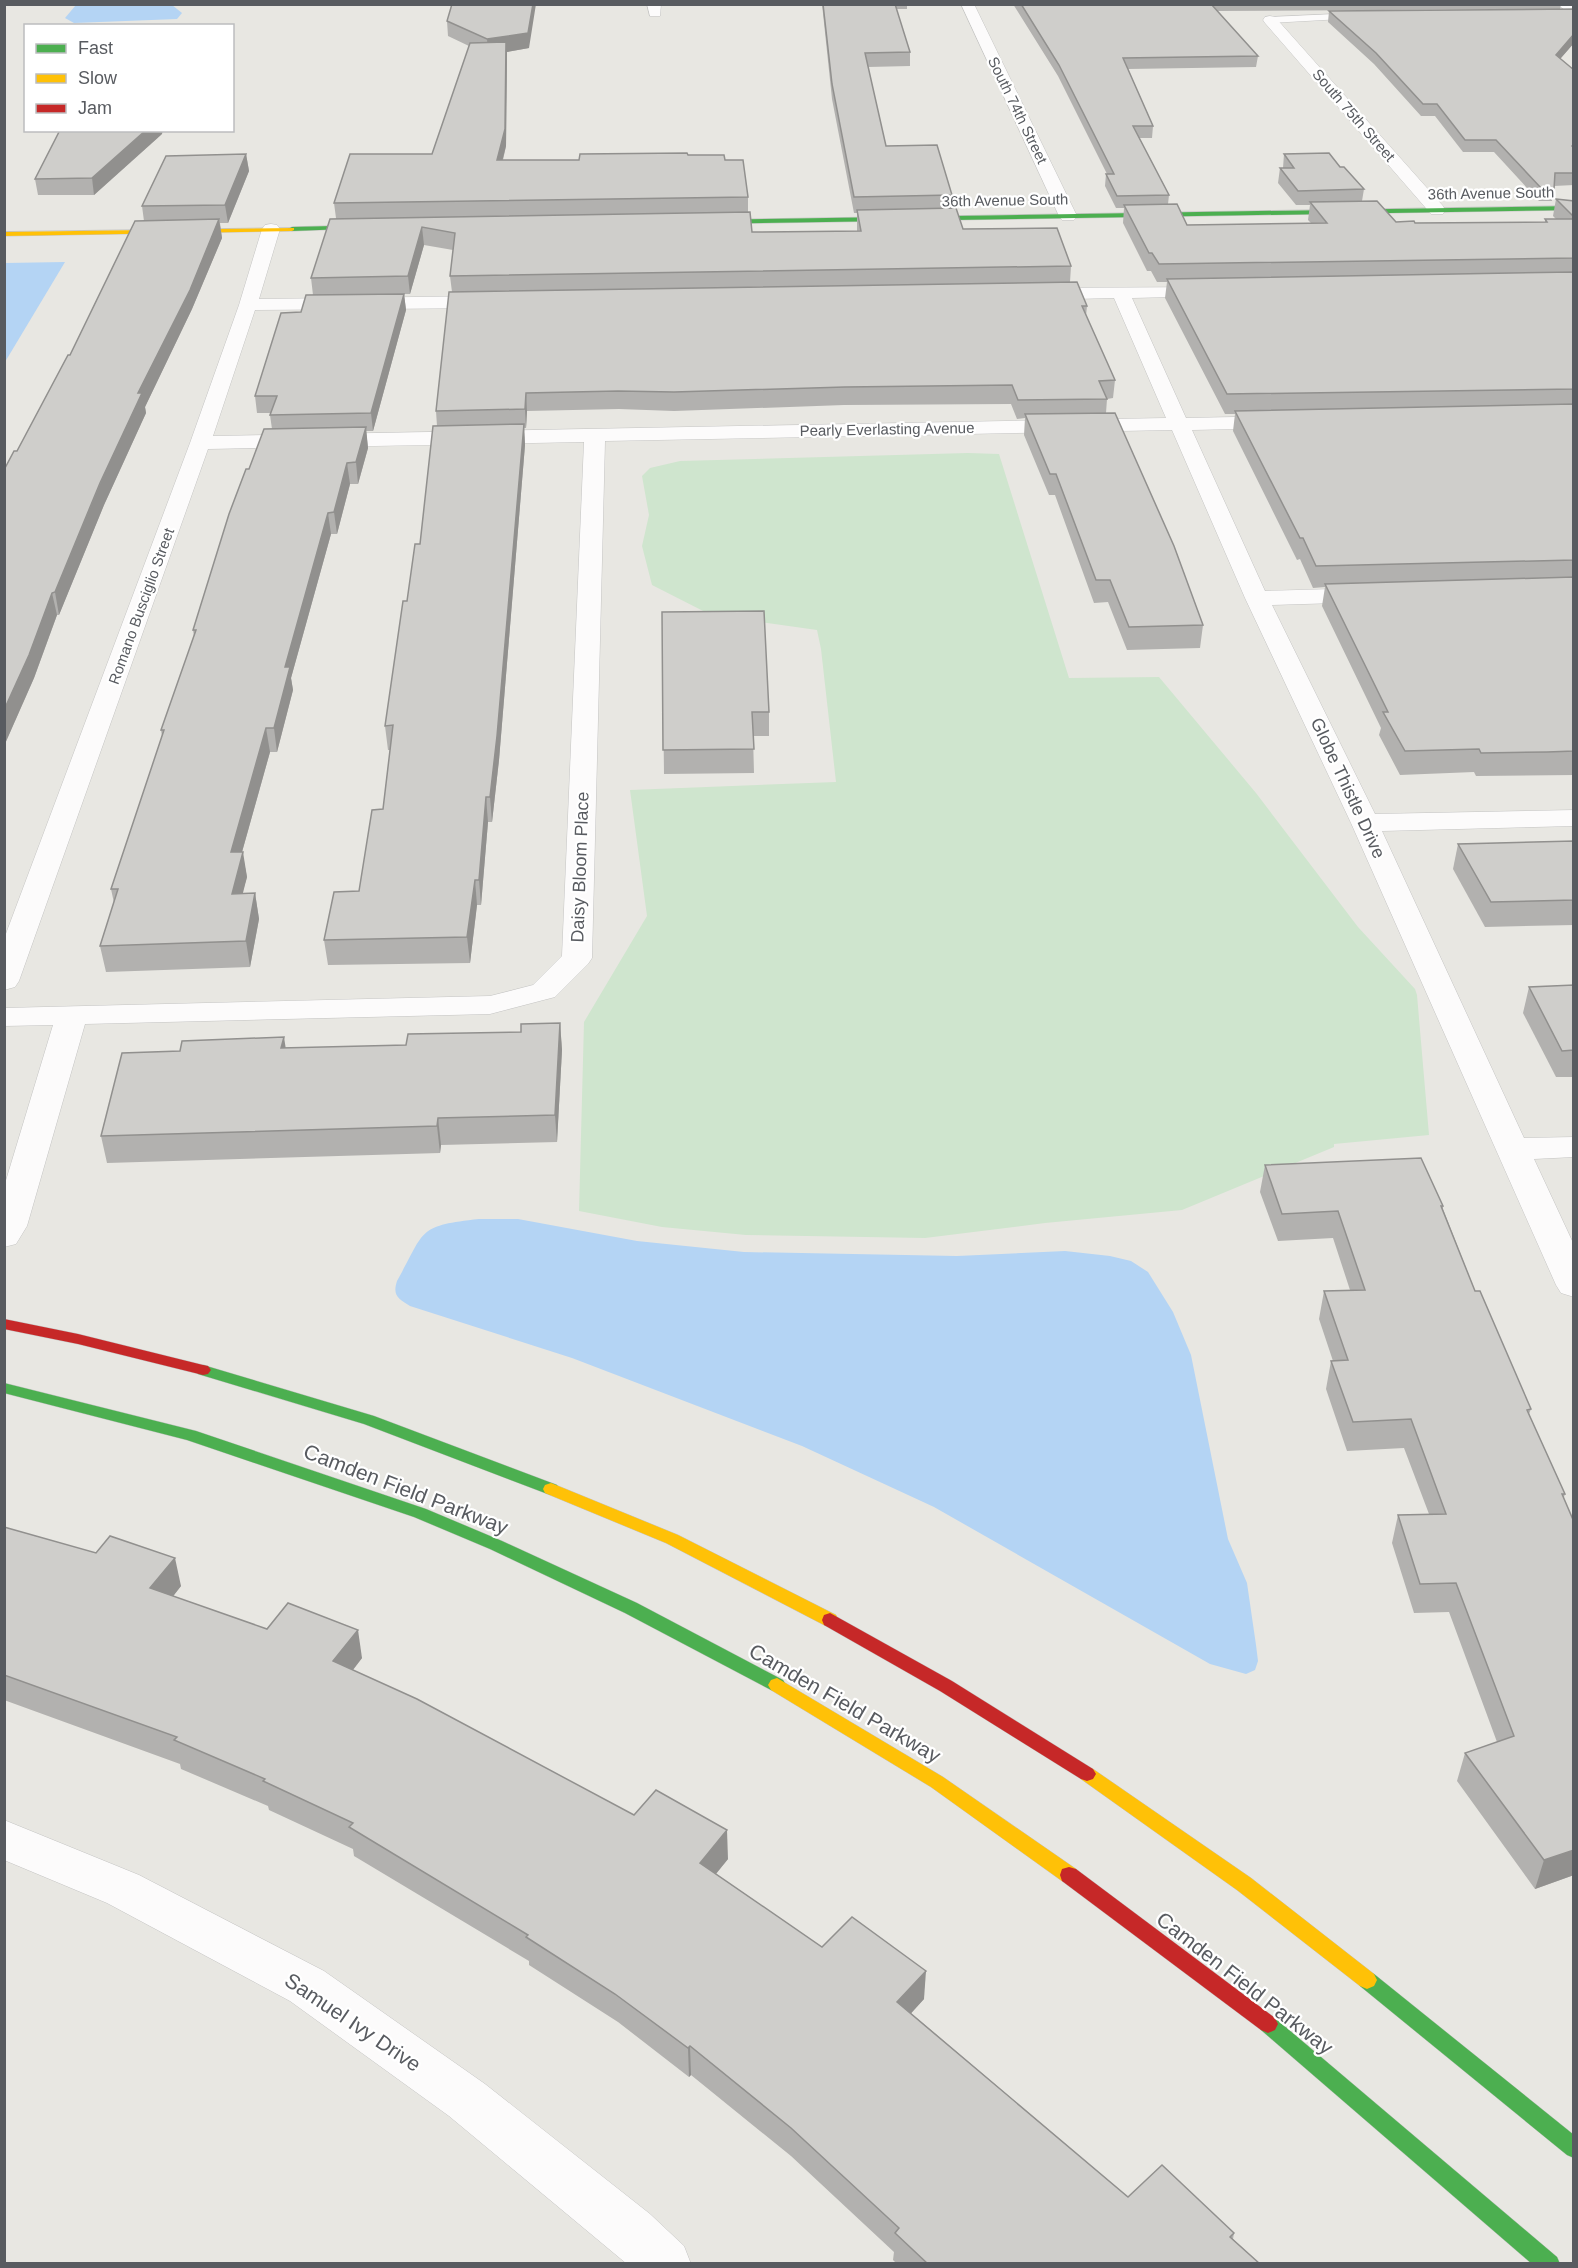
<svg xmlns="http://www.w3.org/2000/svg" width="1578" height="2268" font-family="Arial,sans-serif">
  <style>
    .green { fill: #cfe5ce }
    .water { fill: #b4d4f4 }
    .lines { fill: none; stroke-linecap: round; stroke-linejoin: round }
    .lane-casing { stroke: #c4c4c3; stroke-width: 1 }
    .street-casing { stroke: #c4c4c3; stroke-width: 1 }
    .fast-casing { stroke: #c5c5c4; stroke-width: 1 }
    .slow-casing { stroke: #c5c5c4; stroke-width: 1 }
    .jam-casing { stroke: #c5c5c4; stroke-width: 1 }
    .lane { fill: #fcfbfb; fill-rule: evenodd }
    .street { fill: #fcfbfb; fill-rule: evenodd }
    .fast { fill: #4caf50; fill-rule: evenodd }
    .slow { fill: #ffc107; fill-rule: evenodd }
    .jam { fill: #c62828; fill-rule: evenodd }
    .wall { fill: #b2b1af }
    .shaded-wall { fill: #91908e }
    .building { fill: #cfcecb; stroke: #91908e; stroke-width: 1.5 }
    .labels { text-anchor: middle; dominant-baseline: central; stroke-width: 4.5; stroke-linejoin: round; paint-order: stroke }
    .far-street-label { font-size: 15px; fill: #585b60; stroke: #fff }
    .street-label { font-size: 18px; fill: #585b60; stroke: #fff }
    .near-street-label { font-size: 21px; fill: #585b60; stroke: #fff }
  </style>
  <rect width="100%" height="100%" fill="#e8e7e2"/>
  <polygon class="green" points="968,453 999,454 1069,678 1159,677 1256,793 1358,927 1415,989 1417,995 1429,1135 1334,1144 1334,1147 1182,1210 1045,1223 925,1238 746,1235 662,1227 579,1211 584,1022 647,916 630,790 836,782 821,649 817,630 711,615 652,585 642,546 649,515 642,476 650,468 680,461"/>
  <g class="water">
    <polygon points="76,5 172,5 182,13 177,19 74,23 65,18"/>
    <polygon points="65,262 5,362 5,263"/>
    <path d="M479,1219H518L637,1241L744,1252L957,1256L1065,1251L1110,1256L1131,1261L1148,1272L1173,1312L1191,1355L1228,1539L1247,1583L1256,1645L1258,1661L1255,1670L1246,1674L1210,1664L934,1507L802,1446L572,1358L410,1306C399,1299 392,1296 397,1281C426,1230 416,1226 479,1219Z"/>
  </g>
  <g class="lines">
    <defs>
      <polygon id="lane" points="1357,13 1360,14 1360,18 1270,23 1266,20 1270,17"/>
      <g id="street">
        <polygon points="647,4 661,4 660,16 650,16"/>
        <polygon points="961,4 974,4 1077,216 1074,220 1062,220 1059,216"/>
        <polygon points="1557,4 1572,4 1574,17"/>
        <polygon points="1270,16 1275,17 1443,206 1445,210 1443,214 1431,214 1265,23 1263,20 1265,17"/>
        <polygon points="271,224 277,225 280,229 259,299 492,296 499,298 501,302 499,306 492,308 255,310 213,436 1166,418 1114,298 1035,300 1029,298 1026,294 1029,290 1035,288 1218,287 1221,291 1218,295 1212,296 1132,298 1186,418 1278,416 1285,418 1288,422 1285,426 1278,428 1192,430 1265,591 1369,588 1377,590 1381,595 1377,600 1369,602 1272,605 1375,814 1574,810 1574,826 1382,831 1524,1138 1574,1137 1574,1157 1534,1159 1574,1245 1574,1297 1561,1293 1556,1285 1351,823 1245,598 1172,430 605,441 592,958 588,964 555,997 490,1014 85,1024 27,1226 16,1244 4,1247 4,1187 53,1025 4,1026 4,1008 490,996 533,985 562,956 584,442 208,449 19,981 15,987 4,990 4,939 190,443 239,305 262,229 265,225"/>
        <polygon points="4,1820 139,1875 324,1971 485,2084 650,2214 684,2246 691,2264 627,2264 449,2116 290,2001 107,1903 4,1860"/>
      </g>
      <g id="fast">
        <polygon points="1574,206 1574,210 705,224 702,222 705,220"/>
        <polygon points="372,225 374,226 374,228 292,231 288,229 292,227"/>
        <polygon points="203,1365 374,1416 557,1485 559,1489 557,1493 551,1495 545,1493 364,1424 198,1374 195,1370 198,1366"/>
        <polygon points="4,1383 196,1431 426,1509 502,1541 637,1603 783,1680 786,1685 783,1690 777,1692 771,1690 625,1613 490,1549 414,1517 187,1440 4,1393"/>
        <polygon points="1367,1971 1374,1974 1574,2135 1574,2158 1567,2155 1360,1986 1357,1980 1360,1974"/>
        <polygon points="1268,2015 1275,2018 1557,2257 1560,2264 1532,2264 1261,2030 1258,2024 1261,2018"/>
      </g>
      <g id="slow">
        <polygon points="294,228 294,230 292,231 4,236 4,232"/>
        <polygon points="551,1483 678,1535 836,1615 838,1620 836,1625 830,1627 824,1625 666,1543 545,1493 543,1489 545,1485"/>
        <polygon points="777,1678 943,1777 1076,1869 1078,1875 1076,1881 1069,1883 1062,1881 931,1787 771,1690 768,1685 771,1680"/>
        <polygon points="1087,1767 1093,1769 1251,1878 1374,1974 1377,1980 1374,1986 1367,1989 1360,1986 1237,1890 1081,1779 1078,1774 1081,1769"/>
      </g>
      <g id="jam">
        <polygon points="4,1319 78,1334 203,1365 208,1366 211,1370 208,1374 203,1375 78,1344 4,1329"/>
        <polygon points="830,1613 952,1681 1093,1769 1096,1774 1093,1779 1087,1781 1081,1779 940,1691 824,1625 822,1620 824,1615"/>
        <polygon points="1069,1867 1076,1869 1275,2018 1278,2024 1275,2030 1268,2033 1261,2030 1062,1881 1060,1875 1062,1869"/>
      </g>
    </defs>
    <use href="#lane" class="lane-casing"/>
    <use href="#street" class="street-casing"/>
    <use href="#fast" class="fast-casing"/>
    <use href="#slow" class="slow-casing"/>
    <use href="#jam" class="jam-casing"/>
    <use href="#lane" class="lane"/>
    <use href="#street" class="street"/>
    <use href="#fast" class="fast"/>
    <use href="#slow" class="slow"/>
    <use href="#jam" class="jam"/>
  </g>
  <g class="wall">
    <polygon points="822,4 907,4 907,9 896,9 910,52 910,66 868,67 886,146 952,195 951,208 963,229 1071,266 1070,282 1087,306 1086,316 1115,380 1113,398 1107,399 1106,413 1203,625 1200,648 1127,650 1108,602 1094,603 1055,495 1049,495 1024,435 1025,418 1017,419 1011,404 844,405 674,411 619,409 527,411 526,428 524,428 525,445 499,760 492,822 488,822 481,905 477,905 470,963 328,965 324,940 359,891 383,809 390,750 388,750 385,726 407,601 420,544 437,426 436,411 452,292 450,276 453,250 424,245 410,294 404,294 406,310 373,431 366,431 368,448 358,484 350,484 337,534 331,534 291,678 293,690 277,752 270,752 242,852 247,877 242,894 255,893 259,919 250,967 106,972 100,946 114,903 111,889 162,736 161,730 194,636 193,630 249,469 272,429 270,415 271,413 257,413 255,396 301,312 313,295 311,278 336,218 334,203 432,154 469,46 448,36 447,21 529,48 507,52 506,146 503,160 579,160 688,155 725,160 748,197 748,212 752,232 857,231 857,213 854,213 832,99"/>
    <polygon points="1013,4 1561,4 1560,9 1574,9 1574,43 1560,59 1574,70 1574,185 1554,186 1552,201 1539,201 1494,152 1463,152 1435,116 1421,116 1374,64 1328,22 1329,11 1540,9 1216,11 1258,56 1256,67 1128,69 1153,126 1152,138 1139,138 1169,195 1168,204 1187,225 1311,223 1308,220 1310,205 1296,205 1278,183 1280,168 1283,168 1284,154 1340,167 1364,189 1362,201 1396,222 1415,223 1545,222 1545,219 1556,219 1553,216 1556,199 1574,201 1574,775 1476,776 1474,772 1400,775 1379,735 1381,728 1322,606 1325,587 1313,588 1300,559 1297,560 1233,431 1235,414 1225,414 1165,298 1167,282 1157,282 1151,271 1147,271 1123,223 1124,208 1116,208 1105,186 1106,174 1107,174 1058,76"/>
    <polygon points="162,134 94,195 38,195 35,179"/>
    <polygon points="246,154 249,171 228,223 220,223 222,238 192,309 145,407 146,413 104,505 59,615 57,615 34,678 4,746 4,470 17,451 144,221 142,206"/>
    <polygon points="662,612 769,712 769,736 753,736 754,773 664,774"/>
    <polygon points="1574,841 1574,925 1485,927 1453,869 1458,844"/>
    <polygon points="1574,985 1574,1077 1556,1077 1523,1013 1529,987"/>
    <polygon points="560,1023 562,1050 557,1142 441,1145 440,1153 107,1163 101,1136 285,1048 406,1045 521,1032"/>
    <polygon points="1265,1165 1443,1206 1443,1209 1475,1291 1531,1409 1529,1414 1565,1494 1564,1497 1574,1875 1535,1889 1457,1781 1465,1753 1497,1742 1449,1612 1414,1613 1392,1543 1398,1515 1429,1514 1404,1448 1347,1451 1326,1389 1331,1361 1333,1361 1319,1319 1324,1291 1350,1290 1333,1238 1278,1241 1260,1192"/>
    <polygon points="4,1527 96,1553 181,1586 173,1596 267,1629 362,1658 353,1670 634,1815 728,1859 716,1874 822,1947 924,1999 911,2013 1128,2197 1234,2233 1233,2239 1260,2264 897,2264 893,2260 894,2252 791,2156 691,2075 689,2077 618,2022 529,1965 529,1961 354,1856 353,1849 269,1810 268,1806 181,1769 180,1764 4,1700"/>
  </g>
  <g class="shaded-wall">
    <polygon points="533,4 536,4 529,48 507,52 506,146 498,178 487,39"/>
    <polygon points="1574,34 1574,43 1554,66 1556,55"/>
    <polygon points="146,130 163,130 162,134 94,195 92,178"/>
    <polygon points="246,154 249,171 228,223 225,205"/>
    <polygon points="219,219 222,238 192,309 145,407 146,413 104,505 59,615 55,592 138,393"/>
    <polygon points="422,227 424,245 410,294 408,276"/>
    <polygon points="404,294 406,310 373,431 371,413"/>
    <polygon points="526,393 527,411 526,428 525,409"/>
    <polygon points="524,424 525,445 499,760 492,822 490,797"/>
    <polygon points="366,427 368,448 358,484 356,462"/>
    <polygon points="347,463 350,484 337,534 334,512"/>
    <polygon points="328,513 331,534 291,678 293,690 277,752 274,728 285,667"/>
    <polygon points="52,593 57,615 34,678 4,746 4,710"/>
    <polygon points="266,728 270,752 235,877 231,852"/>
    <polygon points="486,797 488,822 481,905 479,880"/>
    <polygon points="243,852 247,877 236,920 232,894"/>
    <polygon points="475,880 477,905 470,963 467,937"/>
    <polygon points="255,893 259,919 250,967 246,941"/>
    <polygon points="560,1023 562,1050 557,1142 555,1115"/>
    <polygon points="284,1037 288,1063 281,1048"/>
    <polygon points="438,1118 441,1145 440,1153 437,1126"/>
    <polygon points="175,1558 181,1586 157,1617 150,1588"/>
    <polygon points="358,1630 362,1658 338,1689 333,1661"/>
    <polygon points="727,1830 728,1859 701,1892 700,1863"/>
    <polygon points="1574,1850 1574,1875 1535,1889 1544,1860"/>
    <polygon points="926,1971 924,1999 896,2030 897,2002"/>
    <polygon points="690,2046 691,2075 689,2077 688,2048"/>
  </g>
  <g class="building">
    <polygon points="452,4 533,4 528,33 487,39 447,21"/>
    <polygon points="823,4 895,4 910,52 865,53 886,146 937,145 952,195 854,197 832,84"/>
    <polygon points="1021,4 1211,4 1258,56 1123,58 1153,126 1133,126 1169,195 1117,196 1106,174 1114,174 1059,65"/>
    <polygon points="1574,9 1574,34 1556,55 1574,70 1574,144 1572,146 1574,148 1574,173 1555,173 1554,189 1542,189 1496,140 1465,140 1437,104 1423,104 1376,53 1329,11"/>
    <polygon points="506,42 505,129 497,160 579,160 580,154 687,153 688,155 724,155 725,160 743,160 748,197 334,203 350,154 432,154 470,43"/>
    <polygon points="60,130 146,130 92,178 35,179"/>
    <polygon points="1329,153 1340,167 1344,167 1364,189 1298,191 1280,168 1294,168 1284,154"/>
    <polygon points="246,154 225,205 142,206 166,156"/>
    <polygon points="1556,199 1574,201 1574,217"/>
    <polygon points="1377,201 1396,222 1414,221 1415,223 1547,222 1545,219 1574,219 1574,258 1159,264 1152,253 1149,253 1124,205 1177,204 1187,225 1327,223 1310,202"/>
    <polygon points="956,208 963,229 1057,228 1071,266 450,276 455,233 422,227 408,276 311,278 330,219 750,212 752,232 861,231 857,210"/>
    <polygon points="219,219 190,290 138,393 142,393 100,483 55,592 52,593 29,655 4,710 4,470 14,451 17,451 68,355 70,355 135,221"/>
    <polygon points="1574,272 1574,389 1227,394 1167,279"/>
    <polygon points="1077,282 1087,306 1082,306 1115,380 1099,381 1107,399 1018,400 1012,385 845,387 674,392 618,391 526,393 525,409 436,411 449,292"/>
    <polygon points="404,294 371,413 270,415 277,396 255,396 281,313 301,312 306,295"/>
    <polygon points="1574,404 1574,560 1316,566 1303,538 1300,538 1235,411"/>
    <polygon points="1115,413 1174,546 1203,625 1129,627 1110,580 1096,580 1056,474 1050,474 1025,414"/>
    <polygon points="524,424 497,736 490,797 486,797 479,880 475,880 467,937 324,940 334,892 359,891 372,810 383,809 393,725 385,726 403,601 407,601 415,544 420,544 433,426"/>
    <polygon points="366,427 356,462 347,463 334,512 328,513 285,667 290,667 274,728 266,728 231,852 243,852 232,894 255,893 246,941 100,946 118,889 111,889 164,730 161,730 196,630 193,630 229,514 246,469 249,469 264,429"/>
    <polygon points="1574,577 1574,751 1547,752 1481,753 1479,749 1405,751 1383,712 1388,712 1325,584"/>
    <polygon points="764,611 769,712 752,712 754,749 663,750 662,612"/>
    <polygon points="1574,841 1574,900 1491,902 1458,844"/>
    <polygon points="1574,985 1574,1050 1562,1051 1529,987"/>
    <polygon points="560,1023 555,1115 438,1118 437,1126 101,1136 122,1053 180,1051 182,1041 284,1037 281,1048 406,1045 408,1034 521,1032 521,1024"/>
    <polygon points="1421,1158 1443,1206 1441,1206 1475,1291 1480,1291 1531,1409 1527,1410 1565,1494 1562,1494 1574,1522 1574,1850 1544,1860 1465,1753 1514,1736 1456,1583 1420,1584 1398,1515 1446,1514 1411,1419 1353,1422 1331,1361 1348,1360 1324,1291 1365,1290 1338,1211 1282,1214 1265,1165"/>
    <polygon points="4,1527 96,1553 110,1536 175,1558 150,1588 267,1629 288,1603 358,1630 333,1661 417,1699 634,1815 656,1790 727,1830 700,1863 822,1947 852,1917 926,1971 897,2002 1128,2197 1162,2165 1234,2233 1230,2237 1260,2264 928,2264 895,2233 899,2228 791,2128 690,2046 688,2048 615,1994 526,1937 528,1935 349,1827 353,1823 263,1781 265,1779 174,1740 177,1737 4,1675"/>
  </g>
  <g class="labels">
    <g class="far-street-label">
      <text transform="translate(1018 110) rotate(64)">South 74th Street</text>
      <text transform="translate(1354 115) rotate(49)">South 75th Street</text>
      <text transform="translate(1491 193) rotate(-1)">36th Avenue South</text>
      <text transform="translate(1005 200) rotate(-1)">36th Avenue South</text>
      <text transform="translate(887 429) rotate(-1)">Pearly Everlasting Avenue</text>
      <text transform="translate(141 606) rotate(-70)">Romano Busciglio Street</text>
    </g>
    <g class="street-label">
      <text transform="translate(1348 788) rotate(65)">Globe Thistle Drive</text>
      <text transform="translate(580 867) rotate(-88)">Daisy Bloom Place</text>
    </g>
    <g class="near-street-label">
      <text transform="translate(406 1489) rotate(21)">Camden Field Parkway</text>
      <text transform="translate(845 1703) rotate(30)">Camden Field Parkway</text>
      <text transform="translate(1245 1983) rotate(38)">Camden Field Parkway</text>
      <text transform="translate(353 2022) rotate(34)">Samuel Ivy Drive</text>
    </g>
  </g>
  <rect width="1578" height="2268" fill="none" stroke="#585b60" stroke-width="12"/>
  <rect x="24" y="24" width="210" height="108" fill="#ffffff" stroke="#bcbdbf" stroke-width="1.5"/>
  <rect x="36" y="44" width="30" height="9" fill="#4caf50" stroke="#bcbdbf" stroke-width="1.5"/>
  <text x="78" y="54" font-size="18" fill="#585b60">Fast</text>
  <rect x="36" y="74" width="30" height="9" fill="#ffc107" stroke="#bcbdbf" stroke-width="1.5"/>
  <text x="78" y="84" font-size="18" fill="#585b60">Slow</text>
  <rect x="36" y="104" width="30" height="9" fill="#c62828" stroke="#bcbdbf" stroke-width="1.5"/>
  <text x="78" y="114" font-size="18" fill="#585b60">Jam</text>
</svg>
